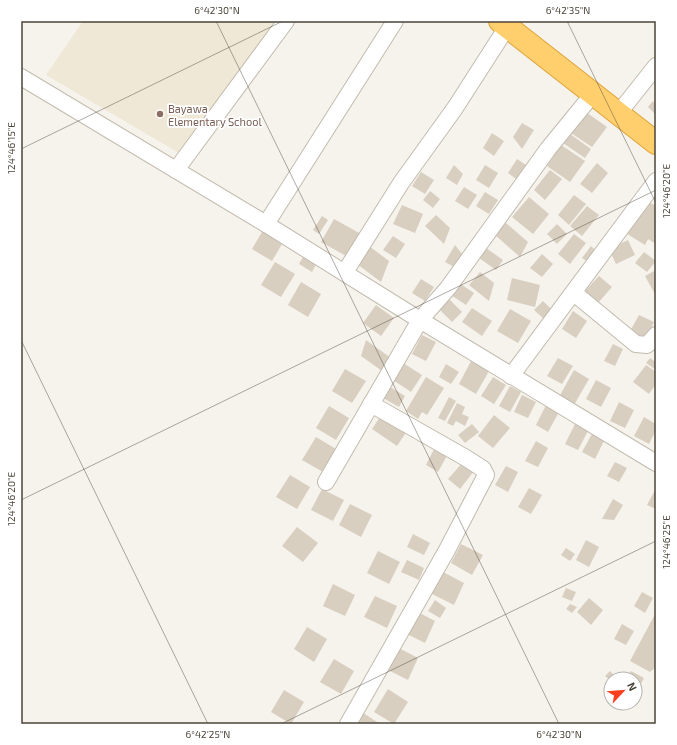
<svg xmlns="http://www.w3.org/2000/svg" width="677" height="745" font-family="'Exo 2',sans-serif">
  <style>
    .education { fill: #efe8d6 }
    .building { fill: #d8cfc1 }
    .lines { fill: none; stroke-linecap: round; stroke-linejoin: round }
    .minor-casing { stroke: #c2bbae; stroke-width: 18 }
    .highway-casing { stroke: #e0a43c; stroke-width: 24 }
    .minor { stroke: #fff; stroke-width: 16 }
    .highway { stroke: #ffcf6e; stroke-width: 22 }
    .ticks { fill: none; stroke: #4b4439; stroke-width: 1; stroke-opacity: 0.45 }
    .education-dot { fill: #8d6e63; stroke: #fff; stroke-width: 1.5 }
    .labels { text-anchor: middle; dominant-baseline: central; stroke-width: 3.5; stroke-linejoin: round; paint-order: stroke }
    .education-label { font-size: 11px; fill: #785e54; stroke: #fff; text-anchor: start }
    .neatline { fill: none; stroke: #4b4439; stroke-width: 1.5 }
    .ticks-label { font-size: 10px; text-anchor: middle; fill: #4b4439 }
  </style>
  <rect width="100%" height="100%" fill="#f6f3ec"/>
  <polygon class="education" points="83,21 276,21 179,153 46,75"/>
  <g class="building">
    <polygon points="653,101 656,105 656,115 648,107"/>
    <polygon points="583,110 607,127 592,147 568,131"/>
    <polygon points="522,123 534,130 522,149 513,137"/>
    <polygon points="492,133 504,141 494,156 483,148"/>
    <polygon points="570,134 591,149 585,158 563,143"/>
    <polygon points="561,145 585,161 570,182 547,166"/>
    <polygon points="517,159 529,167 520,182 508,173"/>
    <polygon points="597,163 608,173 592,193 580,184"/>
    <polygon points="454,165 463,174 457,185 446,178"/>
    <polygon points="485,165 498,173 489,188 476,180"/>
    <polygon points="550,170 562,179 545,200 534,190"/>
    <polygon points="421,172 434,180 425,194 412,186"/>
    <polygon points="464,187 477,195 468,209 455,201"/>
    <polygon points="430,191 440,199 433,208 423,200"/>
    <polygon points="485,192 498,200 489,214 476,206"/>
    <polygon points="574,195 586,204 569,225 558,215"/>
    <polygon points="529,197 549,214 533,234 512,217"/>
    <polygon points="644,199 656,206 656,244 648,239 645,245 624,232"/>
    <polygon points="402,205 423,214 415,233 393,224"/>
    <polygon points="587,206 599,215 582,236 570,226"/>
    <polygon points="436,215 450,228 444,244 425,226"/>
    <polygon points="322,216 328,220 319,234 313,230"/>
    <polygon points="334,219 361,234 348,257 321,242"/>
    <polygon points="506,223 528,242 520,257 495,235"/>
    <polygon points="557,224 567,234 557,244 547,234"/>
    <polygon points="265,227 285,239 272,261 252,249"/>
    <polygon points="574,234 586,243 570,264 558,254"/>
    <polygon points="393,236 405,244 396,258 383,250"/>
    <polygon points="628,240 635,255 616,264 609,249"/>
    <polygon points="455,245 463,255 456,268 445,262"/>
    <polygon points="369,246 389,261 381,282 357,264"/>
    <polygon points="591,246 596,251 588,262 582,258"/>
    <polygon points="486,248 503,260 496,270 479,258"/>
    <polygon points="644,252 656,261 647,272 635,263"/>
    <polygon points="542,254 553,264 542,277 530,268"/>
    <polygon points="304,255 317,263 312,272 299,264"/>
    <polygon points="275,262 295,274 281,297 261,285"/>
    <polygon points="656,270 656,296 645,276"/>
    <polygon points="480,272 494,283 489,301 469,285"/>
    <polygon points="599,276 612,287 598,303 585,291"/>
    <polygon points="512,278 540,285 535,307 507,300"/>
    <polygon points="421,279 434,287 425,301 412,293"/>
    <polygon points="301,282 321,294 308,317 288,305"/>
    <polygon points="459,283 474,293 466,305 451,295"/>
    <polygon points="448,298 462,312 452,322 438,308"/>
    <polygon points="543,301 552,310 544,319 534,310"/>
    <polygon points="376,305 394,318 381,336 363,323"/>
    <polygon points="472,308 492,321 482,336 462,322"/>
    <polygon points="510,309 531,321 518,343 497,331"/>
    <polygon points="573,311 587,321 576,338 562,329"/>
    <polygon points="639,315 654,322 645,341 629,333"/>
    <polygon points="422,335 436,342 426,361 412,354"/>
    <polygon points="366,340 391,358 382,371 361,356"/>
    <polygon points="613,344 623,349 615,366 604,361"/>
    <polygon points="558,358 573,366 562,384 547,376"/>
    <polygon points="650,358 656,362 656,370 646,363"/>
    <polygon points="400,361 422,375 411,392 390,378"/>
    <polygon points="471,361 489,371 476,394 459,384"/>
    <polygon points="446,364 459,372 451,384 439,377"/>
    <polygon points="646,365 656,372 656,384 649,394 633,382"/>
    <polygon points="345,369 366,381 352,403 332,391"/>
    <polygon points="574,370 589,379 574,405 559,397"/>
    <polygon points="426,377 444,388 427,415 422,412 418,419 406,411"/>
    <polygon points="493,377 506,385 494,404 481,396"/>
    <polygon points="596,380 611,388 601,407 586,399"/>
    <polygon points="510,386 521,392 510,412 499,406"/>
    <polygon points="390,387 405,396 399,407 383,398"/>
    <polygon points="522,395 536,402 528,418 514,412"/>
    <polygon points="449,397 456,401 445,421 438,418"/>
    <polygon points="619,402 634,410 625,428 610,421"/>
    <polygon points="457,403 465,407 462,414 469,417 465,426 456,421 453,426 447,423"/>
    <polygon points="546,405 559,412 548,432 536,425"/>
    <polygon points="329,406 349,418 336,440 316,428"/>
    <polygon points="382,414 407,431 397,446 372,429"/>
    <polygon points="494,415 510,428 493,448 478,436"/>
    <polygon points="644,417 656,424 656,430 649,444 634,436"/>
    <polygon points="472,424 479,432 465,443 458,435"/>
    <polygon points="575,424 588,431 578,450 565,444"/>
    <polygon points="593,432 605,439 595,459 582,452"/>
    <polygon points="316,437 336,449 323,472 302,460"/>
    <polygon points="536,441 548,448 538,467 525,461"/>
    <polygon points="436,445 449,452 438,472 426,465"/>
    <polygon points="463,462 474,471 460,489 448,479"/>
    <polygon points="615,462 627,468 619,482 607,476"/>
    <polygon points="506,466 518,472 508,492 495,485"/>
    <polygon points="290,475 310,487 297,509 276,497"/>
    <polygon points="529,488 542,495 531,514 518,507"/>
    <polygon points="656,488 656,509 647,505"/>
    <polygon points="322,489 344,500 333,521 311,510"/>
    <polygon points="613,499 623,505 614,520 602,519"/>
    <polygon points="350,504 372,515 361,537 339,525"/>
    <polygon points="297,527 318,543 303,562 282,546"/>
    <polygon points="413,534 430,543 424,555 407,547"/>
    <polygon points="586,540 599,547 589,567 576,560"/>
    <polygon points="461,544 483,555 472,575 451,563"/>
    <polygon points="566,548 575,554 570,561 561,555"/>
    <polygon points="378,551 400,562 389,584 367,573"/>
    <polygon points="407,560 424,568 419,580 401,572"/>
    <polygon points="443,572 464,583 454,605 432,594"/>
    <polygon points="333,584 355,595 345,616 323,606"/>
    <polygon points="566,588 576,592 572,601 562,597"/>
    <polygon points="642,592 653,598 645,613 634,606"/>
    <polygon points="375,596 397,606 387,628 364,617"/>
    <polygon points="589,598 603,610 591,625 577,612"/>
    <polygon points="435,600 446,608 440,618 428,611"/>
    <polygon points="570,604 577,607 572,613 566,609"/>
    <polygon points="414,610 435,621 425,643 403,632"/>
    <polygon points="654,616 656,617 656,667 650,672 630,661"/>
    <polygon points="622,624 634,631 626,645 614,639"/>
    <polygon points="307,627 327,639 314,662 294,649"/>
    <polygon points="397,647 418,658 408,680 386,669"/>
    <polygon points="334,659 354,671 341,694 320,682"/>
    <polygon points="610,671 617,678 616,679 611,679 611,681 605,676"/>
    <polygon points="631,671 644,678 635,695 635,679 627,679"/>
    <polygon points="388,689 408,702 394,724 374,712"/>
    <polygon points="284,690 304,702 291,724 271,712"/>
    <polygon points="362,712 380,724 355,724"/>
  </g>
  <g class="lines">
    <defs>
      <g id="minor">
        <polyline points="21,77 266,224 420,320 656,463"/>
        <polyline points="618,114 656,66"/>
        <polyline points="176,170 286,21"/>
        <polyline points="266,224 395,21"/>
        <polyline points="345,272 401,183 455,108 507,27"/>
        <polyline points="574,293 636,344 647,345 656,335"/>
        <polyline points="511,376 656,181"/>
        <polyline points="326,482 420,320 448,288 548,149 592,95"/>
        <polyline points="348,724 447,550 486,475 483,469 466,458 371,404"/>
      </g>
      <polyline id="highway" points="500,21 656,143"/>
    </defs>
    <use href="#minor" class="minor-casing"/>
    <use href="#highway" class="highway-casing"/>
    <use href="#minor" class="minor"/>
    <use href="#highway" class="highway"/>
  </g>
  <path class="ticks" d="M216,21L559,724M567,21L656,203M21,149L283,21M21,340L208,724M21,500L656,190M281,724L656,541"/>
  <circle class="education-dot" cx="160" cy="114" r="4"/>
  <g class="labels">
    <g class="education-label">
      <text x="168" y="108">Bayawa<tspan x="168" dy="13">Elementary School</tspan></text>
    </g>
  </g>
  <rect width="677" height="745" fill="none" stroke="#ffffff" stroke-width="44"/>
  <g transform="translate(623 691) rotate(64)"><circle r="19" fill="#ffffff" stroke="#b7b4b0"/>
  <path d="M0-3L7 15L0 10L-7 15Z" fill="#fc3f1d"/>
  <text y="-6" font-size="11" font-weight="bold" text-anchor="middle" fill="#4b4439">N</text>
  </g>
  <rect x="22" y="22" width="633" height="701" class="neatline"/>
  <g class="ticks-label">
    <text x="217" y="14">6°42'30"N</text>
    <text x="568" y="14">6°42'35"N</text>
    <text transform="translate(11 148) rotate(-90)" y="4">124°46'15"E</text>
    <text transform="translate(666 191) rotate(-90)" y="4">124°46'20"E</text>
    <text transform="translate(11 499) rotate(-90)" y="4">124°46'20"E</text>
    <text transform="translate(666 542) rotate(-90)" y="4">124°46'25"E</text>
    <text x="208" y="738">6°42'25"N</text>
    <text x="559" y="738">6°42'30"N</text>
  </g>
</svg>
